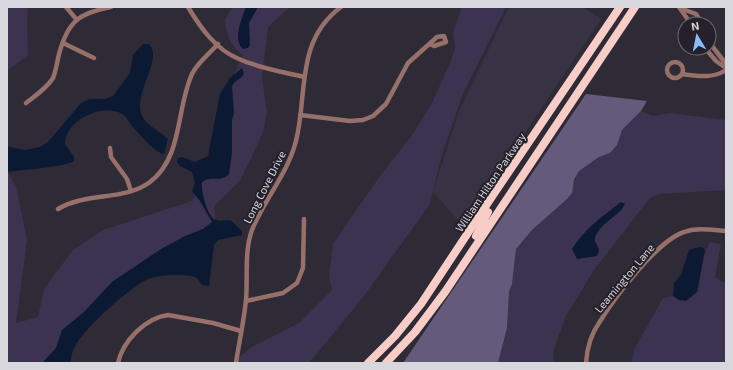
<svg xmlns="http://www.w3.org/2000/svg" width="733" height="370" font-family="'Exo 2',sans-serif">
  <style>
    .built { fill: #383344 }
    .green { fill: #3b3350 }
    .forest { fill: #645b7c }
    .water { fill: #0b1933 }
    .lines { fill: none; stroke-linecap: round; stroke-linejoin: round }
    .minor { stroke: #97706a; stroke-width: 4.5 }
    .trunk { stroke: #f8cdc7; stroke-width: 8 }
    .labels { text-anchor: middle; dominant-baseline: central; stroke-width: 4; stroke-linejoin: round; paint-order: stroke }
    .street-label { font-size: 11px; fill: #d9d7de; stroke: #24212b }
  </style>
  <rect width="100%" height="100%" fill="#2e2b36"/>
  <polygon class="built" points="509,7 583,7 601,19 463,226 433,192 459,111"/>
  <g class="green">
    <polygon points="7,7 28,7 27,20 28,55 7,71"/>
    <path d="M233,7H290L268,27L262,78L267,112L263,133L240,181L214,206L216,229L104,301L60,363H7V170L16,187L27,240L16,323L38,317L44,289L72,251L103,230L192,201L209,169L226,93L243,55C230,46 226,34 225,19Z"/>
    <polygon points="462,7 506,7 462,96 441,158 430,204 364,296 309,363 233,363 250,348 299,323 332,290 329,276 333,244 380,176 413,134 433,101 450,63 455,48 453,32"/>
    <polygon points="641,111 653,116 670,113 726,120 726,190 660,194 650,198 594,270 566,316 554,349 553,363 498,363 507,328 509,292 512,284 516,249 532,230 567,199 579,171 599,157 610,153 617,144 622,130"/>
    <path d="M710,242L721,244L715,277L726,284L725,334L726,363H631L635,348L663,298L673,296L679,300L697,292C702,275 701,258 710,242Z"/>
  </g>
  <polygon class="forest" points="586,94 647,101 641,111 622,130 617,145 610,153 599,157 579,171 574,180 572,193 567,199 532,230 516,249 512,284 509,292 507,328 498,363 403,363"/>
  <g class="water">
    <path d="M246,7H258L249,23L250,45L248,48L243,49C232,40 242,18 246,7Z"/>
    <path d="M143,44H149C164,60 132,93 142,116C147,126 160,131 168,139L164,154C153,152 140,134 132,126C129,122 126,116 122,114C102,102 65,121 65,144L74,157V161C66,167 20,170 7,172V144L9,147L25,150L40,147L48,142L81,103L90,99H105L113,96L130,73L133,55Z"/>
    <path d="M242,68L244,73C242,79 235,80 232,86L234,113L232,120V153L229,174C221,183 211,175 202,182C201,191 207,217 216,220C221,222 227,219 232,221L242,231V235L218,240L214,245L209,286L203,285C201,284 199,280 197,278C188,273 157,275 148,279C129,288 88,325 77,343C73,349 71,356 70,363H42L56,348L62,330L84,312L112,282L161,249L185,236L203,229L212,222L200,201L192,191L195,183L192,172L180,166L177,162L178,158L182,157L195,162L208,156L220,94L230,78Z"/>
    <path d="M621,202L625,204L622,209C616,216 593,230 595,241C596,244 598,246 599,250L597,256L577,259L572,249C584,229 603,216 621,202Z"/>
    <polygon points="702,247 705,250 697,292 686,301 679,300 673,296 674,283 681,275 689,250 695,248"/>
  </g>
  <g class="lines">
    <g class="minor">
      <polyline points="66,7 77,20"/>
      <path d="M188,7C200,27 216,50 239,59C259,68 283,72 304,77"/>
      <polyline points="679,7 691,24"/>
      <polyline points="680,8 696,14 702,24"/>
      <polyline points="709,42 726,64"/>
      <polyline points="63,43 94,58"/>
      <polyline points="705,48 716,61 726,68"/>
      <circle cx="675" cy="70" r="8"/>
      <path d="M682,74C697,76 713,79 726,70"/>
      <path d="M26,103C35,96 47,88 53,78C56,71 57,62 59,54C68,21 79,13 111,7"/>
      <polyline points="300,115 350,121 363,120 373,116 386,104 408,63 437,37 444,36 446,42 434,46 430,44"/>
      <polyline points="110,148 111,157 127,179 131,191"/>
      <path d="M58,209C86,192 125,201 150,182C183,157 176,109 192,74C197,63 210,53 218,44"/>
      <polyline points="246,301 283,293 297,283 303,268 304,219"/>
      <path d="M118,363C123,341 145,318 168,315L213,323L241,331"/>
      <path d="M236,363C239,342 244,321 246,300C248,277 244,252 252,230C264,200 288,173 296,141C308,93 295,41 341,7"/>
      <path d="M586,363C587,349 591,334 599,323C614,298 657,241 684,232C697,227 712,230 726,231"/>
    </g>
    <g class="trunk">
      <polyline points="476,236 488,212"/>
      <polyline points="368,363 395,336 421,304 491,198 620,7"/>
      <polyline points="386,363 415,332 445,292 635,7"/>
    </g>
  </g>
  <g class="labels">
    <g class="street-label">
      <text transform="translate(490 182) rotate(-56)">William Hilton Parkway</text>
      <text transform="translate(264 187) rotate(-63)">Long Cove Drive</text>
      <text transform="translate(624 278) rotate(-50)">Leamington Lane</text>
    </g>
  </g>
  <rect width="733" height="370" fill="none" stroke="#d9d7de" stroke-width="16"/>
  <g transform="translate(697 36) rotate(350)"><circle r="19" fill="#24212b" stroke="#6c6a73"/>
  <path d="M0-3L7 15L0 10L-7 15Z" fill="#88bafc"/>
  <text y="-6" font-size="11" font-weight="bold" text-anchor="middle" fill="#d9d7de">N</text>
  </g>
</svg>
